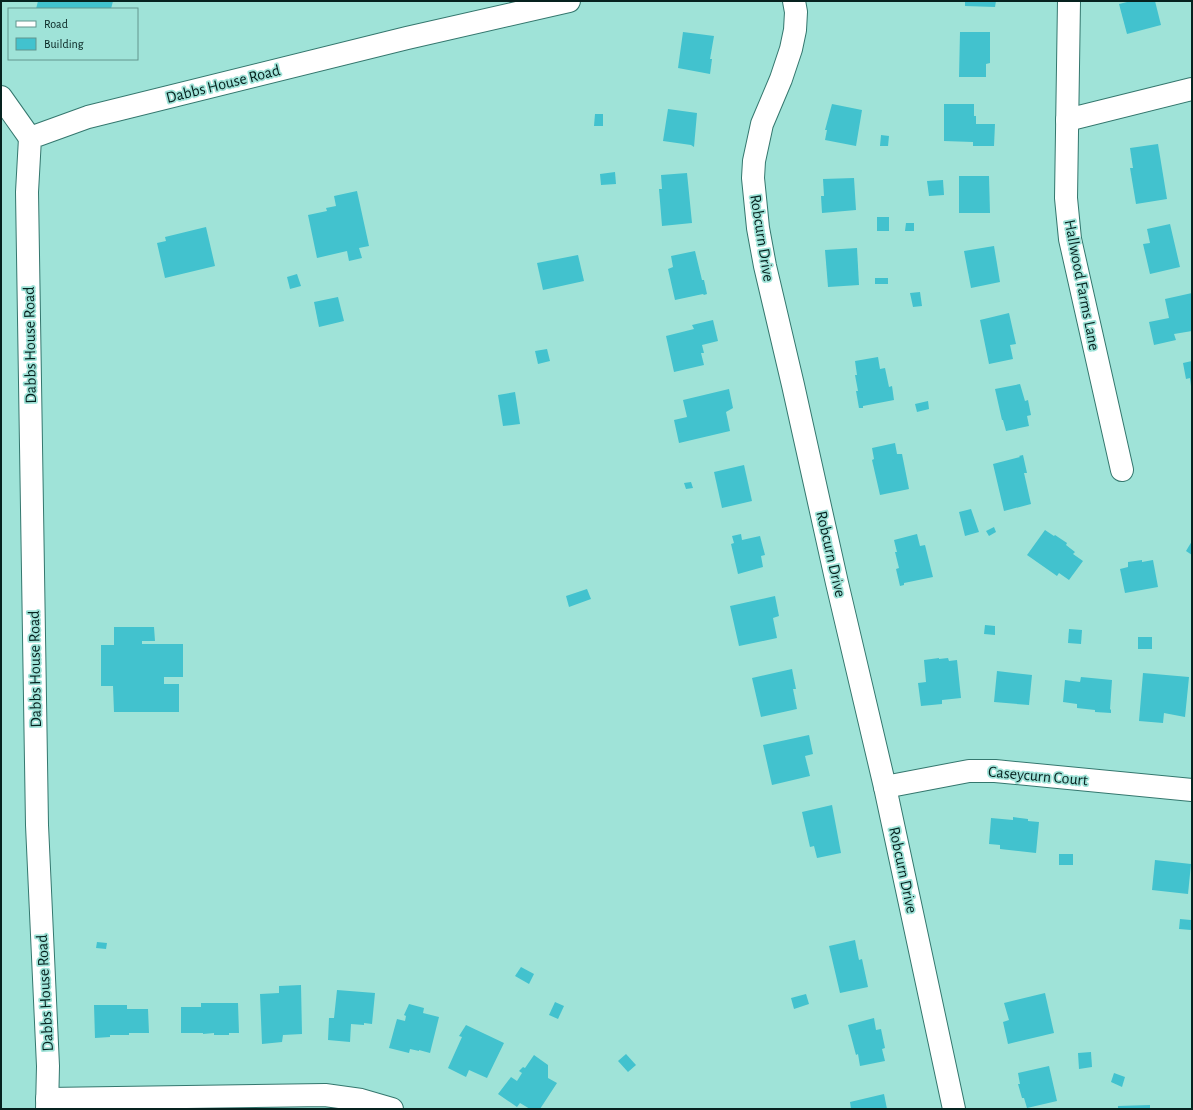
<svg xmlns="http://www.w3.org/2000/svg" width="1193" height="1110" font-family="'Alegreya Sans',sans-serif">
  <style>
    .building { fill: #42c2ce }
    .lines { fill: none; stroke-linecap: round; stroke-linejoin: round }
    .minor-casing { stroke: #34776e; stroke-width: 24 }
    .minor { stroke: #fff; stroke-width: 22 }
    .labels { text-anchor: middle; dominant-baseline: central; stroke-width: 3.5; stroke-linejoin: round; paint-order: stroke }
    .street-label { font-size: 16px; fill: #06221f; stroke: #9fe3d8 }
  </style>
  <rect width="100%" height="100%" fill="#9fe3d8"/>
  <g class="building">
    <polygon points="38,1 113,1 111,9 36,9"/>
    <polygon points="965,1 996,1 995,7 965,6"/>
    <polygon points="1131,1 1155,1 1161,25 1127,34 1119,4"/>
    <polygon points="683,32 714,36 710,59 712,59 710,74 678,68"/>
    <polygon points="960,32 990,32 990,63 986,64 986,77 959,77"/>
    <polygon points="832,104 862,110 856,146 825,140 827,130 825,130"/>
    <polygon points="944,104 974,104 974,116 976,116 976,124 995,124 994,146 973,146 973,142 944,141"/>
    <polygon points="668,109 697,113 694,147 691,145 663,141"/>
    <polygon points="595,114 603,114 603,126 594,126"/>
    <polygon points="881,135 889,136 888,146 880,146"/>
    <polygon points="1158,144 1167,199 1136,204 1130,168 1133,168 1130,148"/>
    <polygon points="615,172 616,184 601,185 600,174"/>
    <polygon points="687,173 692,223 662,226 659,189 662,189 661,175"/>
    <polygon points="959,176 989,176 990,213 959,213"/>
    <polygon points="854,178 856,210 822,213 821,196 824,196 823,179"/>
    <polygon points="943,180 944,195 929,196 927,181"/>
    <polygon points="357,191 369,246 359,248 362,258 349,261 347,251 317,258 308,215 327,211 326,208 336,206 334,196"/>
    <rect x="877" y="217" width="12" height="14"/>
    <polygon points="906,223 914,223 914,231 905,231"/>
    <polygon points="1170,224 1180,267 1150,274 1143,244 1150,243 1147,229"/>
    <polygon points="206,227 215,266 165,278 157,243 166,241 165,237"/>
    <polygon points="994,246 1000,282 971,288 964,251"/>
    <polygon points="857,248 859,285 828,287 825,250"/>
    <polygon points="695,251 702,280 704,280 707,294 704,295 703,294 675,300 668,269 673,267 671,256"/>
    <polygon points="578,255 584,281 543,290 537,263"/>
    <polygon points="297,274 301,286 290,289 287,277"/>
    <rect x="875" y="278" width="13" height="6"/>
    <polygon points="920,292 922,306 913,307 910,293"/>
    <polygon points="1192,293 1192,331 1174,334 1176,340 1154,345 1149,322 1169,318 1165,299"/>
    <polygon points="338,297 344,321 319,327 314,302"/>
    <polygon points="1009,313 1016,344 1010,345 1013,359 989,364 980,320"/>
    <polygon points="713,320 718,341 702,345 704,353 701,353 704,365 674,372 666,336 694,329 692,325"/>
    <polygon points="547,349 550,361 538,364 535,351"/>
    <polygon points="878,357 880,369 885,368 889,387 892,386 894,400 863,406 863,408 859,408 856,391 858,391 855,375 857,375 855,361"/>
    <polygon points="1192,361 1192,386 1191,386 1190,378 1186,379 1183,363"/>
    <polygon points="1020,384 1025,401 1028,400 1031,415 1027,416 1029,426 1006,431 1003,420 1002,420 995,389"/>
    <polygon points="729,389 733,408 726,412 730,431 679,443 674,420 687,417 683,400"/>
    <polygon points="515,392 520,424 503,426 498,395"/>
    <polygon points="928,401 929,409 917,412 915,404"/>
    <polygon points="895,443 897,454 902,454 909,489 880,495 872,460 874,459 872,448"/>
    <polygon points="1023,455 1027,473 1024,473 1031,504 1004,511 993,464 1020,457 1019,456"/>
    <polygon points="744,465 752,501 722,508 714,472"/>
    <polygon points="691,482 693,488 686,489 684,483"/>
    <polygon points="971,509 979,532 965,536 959,512"/>
    <polygon points="994,527 996,532 989,536 986,531"/>
    <polygon points="1045,530 1054,536 1055,535 1067,543 1066,545 1075,552 1073,554 1083,561 1069,580 1059,573 1057,576 1027,555"/>
    <polygon points="741,534 742,540 760,536 765,555 761,556 763,567 738,574 731,544 734,543 732,536"/>
    <polygon points="917,534 920,546 925,545 933,577 904,583 904,585 900,586 896,569 899,568 895,552 897,552 894,540"/>
    <polygon points="1192,541 1192,555 1186,551"/>
    <polygon points="1142,560 1142,562 1153,560 1158,587 1125,593 1120,569 1128,567 1128,562"/>
    <polygon points="587,589 591,599 569,607 566,596"/>
    <polygon points="775,596 779,616 773,618 777,638 739,646 730,606"/>
    <polygon points="985,625 995,626 995,635 984,634"/>
    <polygon points="114,627 154,627 155,641 142,641 142,644 183,644 183,677 164,677 164,684 179,684 179,712 114,712 113,686 101,686 101,645 114,645"/>
    <polygon points="1069,629 1082,630 1081,644 1068,643"/>
    <rect x="1138" y="637" width="14" height="12"/>
    <polygon points="939,658 939,659 948,658 949,661 957,660 961,698 942,700 942,704 921,706 918,683 926,682 924,660"/>
    <polygon points="792,669 796,689 793,689 797,709 761,717 752,678"/>
    <polygon points="997,671 1032,675 1029,705 994,702"/>
    <polygon points="1143,673 1189,677 1185,717 1164,713 1163,723 1139,721"/>
    <polygon points="1081,677 1112,680 1110,709 1111,710 1111,713 1095,712 1095,710 1077,708 1077,704 1063,702 1065,680 1080,682"/>
    <polygon points="809,735 813,754 805,756 810,776 772,785 763,745"/>
    <polygon points="832,805 841,853 817,858 814,846 810,847 802,812"/>
    <polygon points="1013,817 1028,819 1028,821 1039,822 1036,853 1000,849 1000,845 989,844 991,818 1013,820"/>
    <rect x="1059" y="854" width="14" height="11"/>
    <polygon points="1155,860 1191,864 1188,894 1152,890"/>
    <polygon points="1180,919 1191,920 1191,930 1179,929"/>
    <polygon points="855,940 859,960 862,959 868,987 840,993 829,946"/>
    <polygon points="97,942 107,943 106,949 96,948"/>
    <polygon points="521,967 534,974 529,984 515,976"/>
    <polygon points="301,985 302,1034 283,1035 282,1042 262,1044 260,994 279,993 279,986"/>
    <polygon points="337,990 375,993 372,1024 364,1023 364,1025 351,1024 350,1042 328,1040 329,1018 334,1018"/>
    <polygon points="1045,993 1054,1033 1008,1044 1003,1022 1009,1020 1004,1003"/>
    <polygon points="806,994 809,1004 794,1009 791,998"/>
    <polygon points="555,1002 564,1006 558,1019 549,1015"/>
    <polygon points="201,1003 238,1003 239,1033 229,1033 229,1035 214,1035 214,1033 203,1034 203,1033 181,1033 181,1007 201,1007"/>
    <polygon points="409,1004 424,1008 423,1013 439,1017 430,1053 419,1050 419,1051 410,1049 409,1053 389,1048 397,1019 405,1021 406,1016 404,1015"/>
    <polygon points="94,1005 127,1005 127,1009 148,1009 149,1033 129,1033 129,1035 110,1035 110,1037 95,1038"/>
    <polygon points="874,1018 876,1030 881,1029 885,1048 882,1049 885,1061 860,1066 858,1054 856,1055 848,1025"/>
    <polygon points="466,1025 504,1043 487,1078 469,1070 466,1077 448,1068 462,1037 459,1036"/>
    <polygon points="1091,1052 1092,1067 1079,1069 1078,1053"/>
    <polygon points="626,1054 636,1065 628,1072 618,1061"/>
    <polygon points="534,1055 548,1065 548,1078 557,1083 540,1109 530,1109 520,1103 517,1107 498,1094 511,1077 517,1081 522,1073 519,1071 523,1067 525,1068"/>
    <polygon points="1049,1066 1057,1101 1027,1108 1024,1098 1022,1098 1018,1084 1020,1084 1018,1073"/>
    <polygon points="1114,1073 1125,1077 1122,1087 1111,1082"/>
    <polygon points="884,1094 887,1109 851,1109 850,1102"/>
    <polygon points="1150,1105 1150,1109 1118,1109 1118,1106"/>
  </g>
  <g class="lines">
    <defs>
      <g id="minor">
        <polyline points="794,1 796,12 795,30 791,49 781,79 762,124 754,161 753,178 758,228 765,266 793,385 837,583 885,787 954,1109"/>
        <polyline points="1069,1 1066,198 1070,239 1122,470"/>
        <polyline points="1,97 30,138"/>
        <polyline points="1067,120 1192,89"/>
        <polyline points="885,787 969,771 995,771 1192,790"/>
        <polyline points="47,1099 325,1095 361,1100 392,1109"/>
        <polyline points="47,1109 48,1066 37,825 27,192 30,138 88,117 407,38 569,1"/>
      </g>
    </defs>
    <use href="#minor" class="minor-casing"/>
    <use href="#minor" class="minor"/>
  </g>
  <g class="labels">
    <g class="street-label">
      <text transform="translate(223 84) rotate(-14)">Dabbs House Road</text>
      <text transform="translate(762 238) rotate(81)">Robcurn Drive</text>
      <text transform="translate(1082 285) rotate(79)">Hallwood Farms Lane</text>
      <text transform="translate(30 345) rotate(-91)">Dabbs House Road</text>
      <text transform="translate(831 554) rotate(77)">Robcurn Drive</text>
      <text transform="translate(35 669) rotate(-91)">Dabbs House Road</text>
      <text transform="translate(1038 776) rotate(5)">Caseycurn Court</text>
      <text transform="translate(903 870) rotate(78)">Robcurn Drive</text>
      <text transform="translate(45 993) rotate(-93)">Dabbs House Road</text>
    </g>
  </g>
  <rect width="1193" height="1110" fill="none" stroke="#06221f" stroke-width="4"/>
  <rect x="8" y="8" width="130" height="52" fill="#9fe3d8" stroke="#62968e"/>
  <rect x="16" y="21" width="20" height="6" fill="#ffffff" stroke="#62968e"/>
  <text x="44" y="28" font-size="12" fill="#06221f">Road</text>
  <rect x="16" y="38" width="20" height="12" fill="#42c2ce" stroke="#62968e"/>
  <text x="44" y="48" font-size="12" fill="#06221f">Building</text>
</svg>
